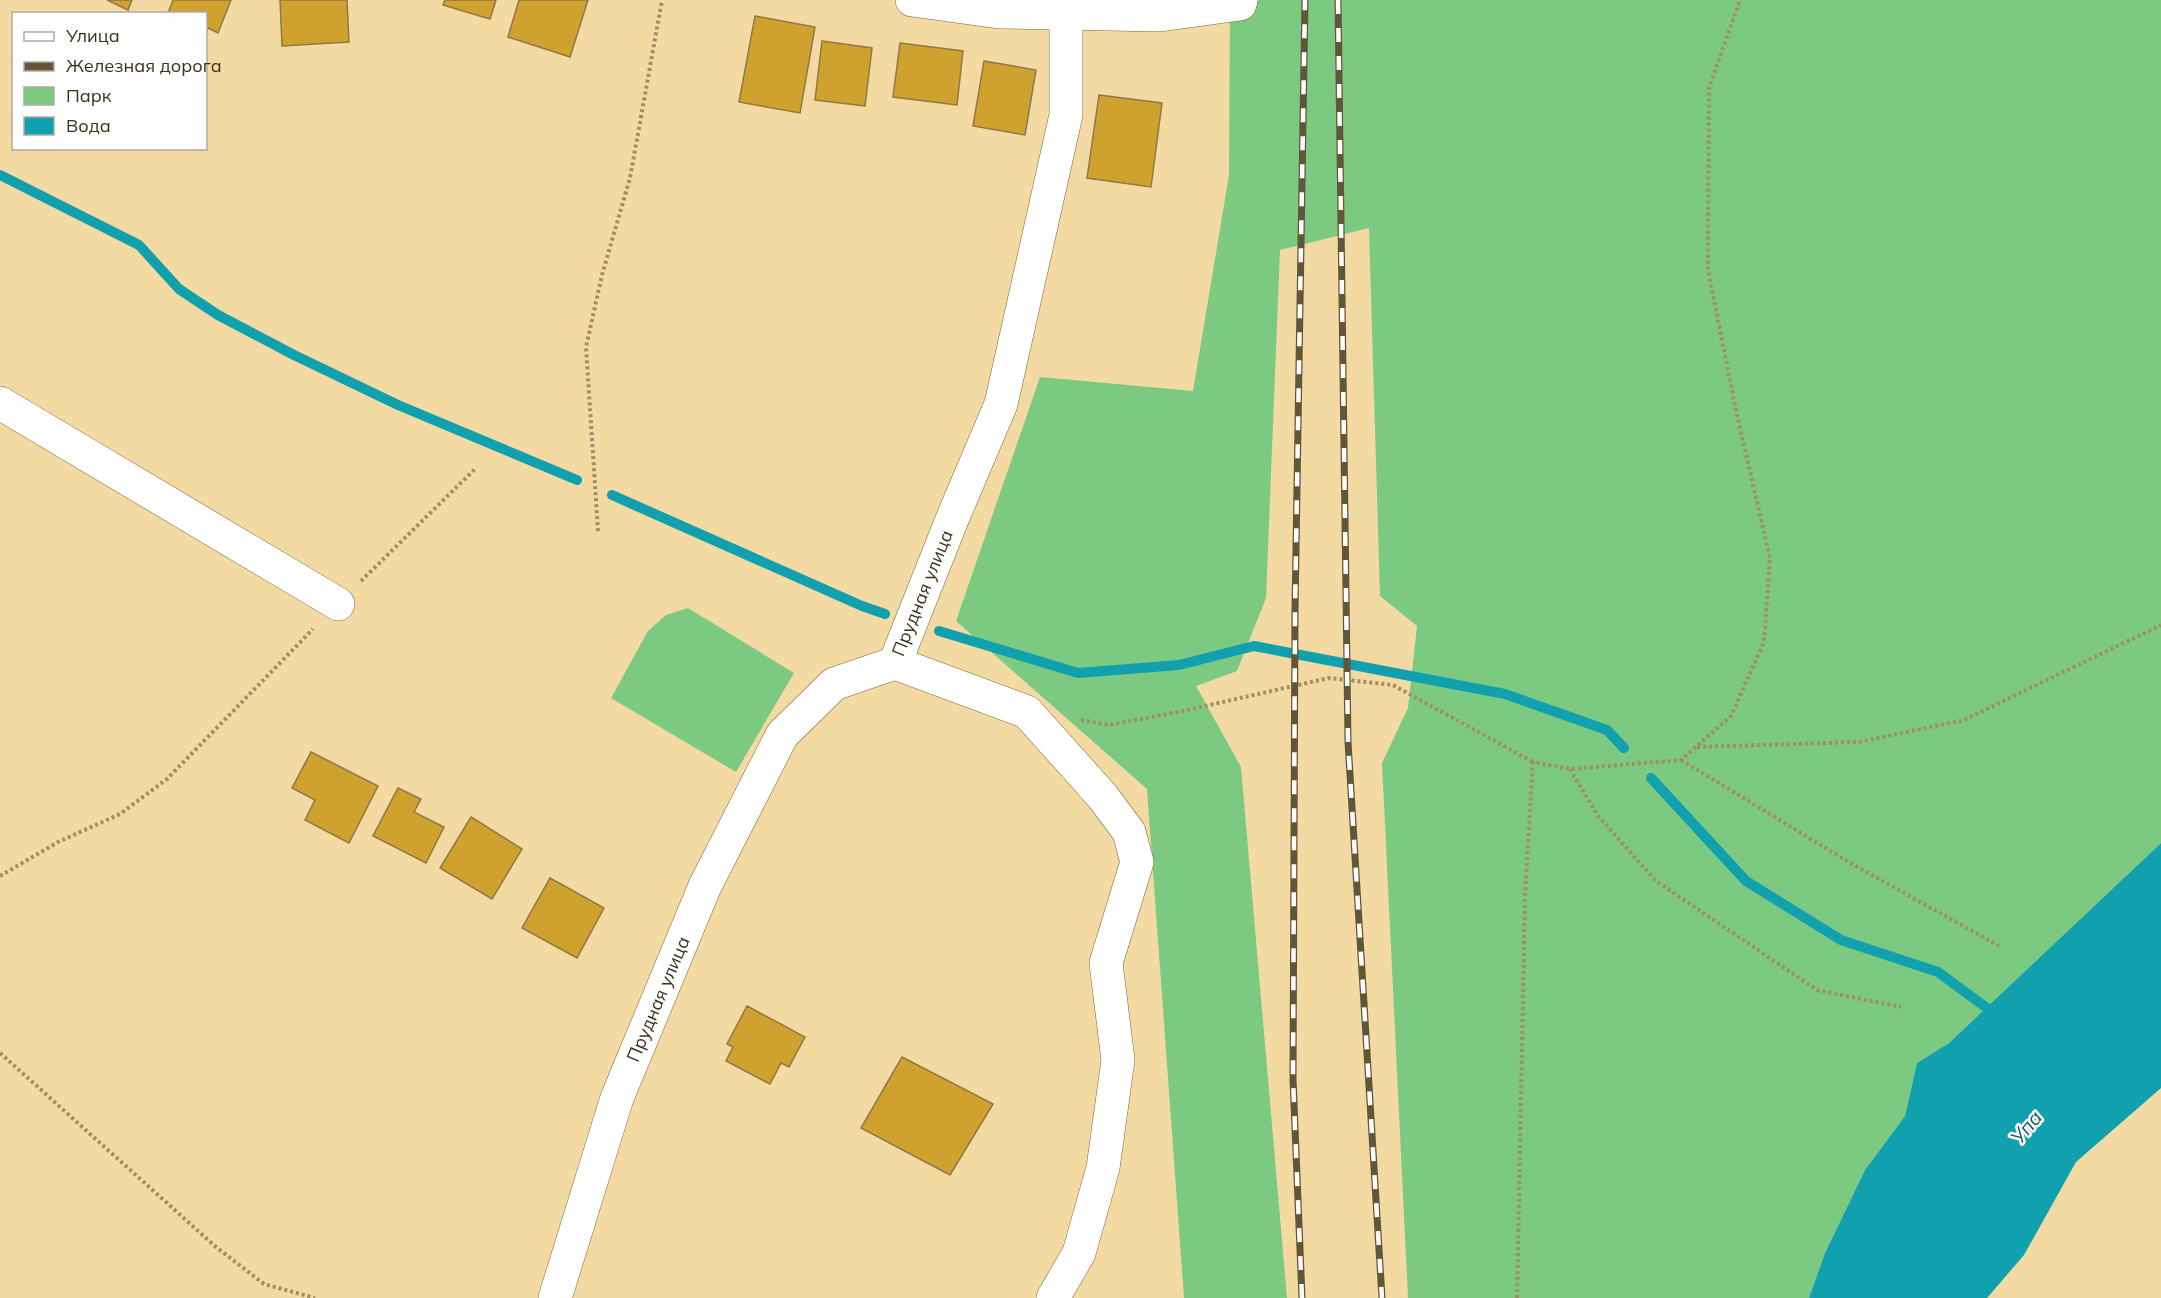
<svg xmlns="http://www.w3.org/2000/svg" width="2161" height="1298" font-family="Mulish,sans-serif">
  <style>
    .green { fill: #7cca82 }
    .water { fill: #10a0ae }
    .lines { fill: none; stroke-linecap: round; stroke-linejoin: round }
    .stream { stroke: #10a0ae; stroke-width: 10 }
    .building { fill: #cfa230; stroke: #907844; stroke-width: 1.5 }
    .minor-casing { stroke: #7e6732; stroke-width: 34 }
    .path { stroke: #a18e66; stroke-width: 4; stroke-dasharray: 3 3; stroke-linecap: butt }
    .minor { stroke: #fff; stroke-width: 33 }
    .rail-casing { stroke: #625538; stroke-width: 7 }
    .rail { stroke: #fdfdfd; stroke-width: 4.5; stroke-dasharray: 14; stroke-linecap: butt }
    .labels { text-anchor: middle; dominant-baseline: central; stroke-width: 5; stroke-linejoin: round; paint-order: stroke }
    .street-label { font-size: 18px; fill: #3a301a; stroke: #fdfdfd }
    .water-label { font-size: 20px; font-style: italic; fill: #165b62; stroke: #fdfdfd }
  </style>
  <rect width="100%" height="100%" fill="#f3d9a2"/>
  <g class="green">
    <polygon points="1230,0 2161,0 2161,843 1949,1043 1917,1063 1905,1116 1865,1170 1825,1253 1809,1298 1408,1298 1382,763 1408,708 1417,626 1380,596 1369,228 1280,250 1266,598 1237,671 1196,686 1241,767 1287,1298 1184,1298 1147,789 956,621 1040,377 1193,391 1229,175"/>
    <polygon points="688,608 794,673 736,772 611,698 648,631 666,615"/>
  </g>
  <polygon class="water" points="2161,843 2161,1088 2076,1162 2024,1255 1987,1298 1809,1298 1825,1253 1865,1170 1905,1116 1917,1063 1949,1043"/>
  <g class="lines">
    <g class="stream">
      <polyline points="0,175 139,245 179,289 218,315 294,355 398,405 577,480"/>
      <polyline points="612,495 862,606 885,614"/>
      <polyline points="939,631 1078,673 1179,665 1254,646 1505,694 1607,730 1624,748"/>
      <polyline points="1651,778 1746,881 1841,940 1938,972 1999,1017"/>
    </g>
  </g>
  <g class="building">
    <polygon points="107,0 132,0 128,10"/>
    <polygon points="173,0 231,0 218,33 206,27 206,14 168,13"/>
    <polygon points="280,0 347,0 349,42 282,46"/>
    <polygon points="445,0 496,0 490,19 443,5"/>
    <polygon points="519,0 588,0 570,57 508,37"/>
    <polygon points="755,16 815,27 800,113 739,102"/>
    <polygon points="822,41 872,48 865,106 815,100"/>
    <polygon points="900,43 963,51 957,105 893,97"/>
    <polygon points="984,61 1036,70 1025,135 973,126"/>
    <polygon points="1099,95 1162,103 1151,187 1087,178"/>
    <polygon points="311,752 378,786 349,843 305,820 315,800 292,788"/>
    <polygon points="398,788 421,799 414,812 444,827 426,863 373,836"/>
    <polygon points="471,817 522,849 492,899 440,868"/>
    <polygon points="550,878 604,908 577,958 522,928"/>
    <polygon points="747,1006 805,1037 789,1067 781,1063 770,1084 726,1061 733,1047 727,1044"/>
    <polygon points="902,1057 993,1104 950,1175 861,1128"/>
  </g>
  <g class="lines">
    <defs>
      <g id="minor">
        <polyline points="912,0 999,12 1160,15 1240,4 1241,0"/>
        <polyline points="0,403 338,604"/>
        <polyline points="895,663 1027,712 1103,797 1129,832 1137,862 1106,963 1118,1060 1103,1168 1079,1253 1053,1298"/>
        <polyline points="555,1298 617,1098 705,886 782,735 834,684 895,663 953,517 1001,404 1066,115 1066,13"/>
      </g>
    </defs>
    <use href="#minor" class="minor-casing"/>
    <g class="path">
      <polyline points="598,531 586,347 602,275 630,178 662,0"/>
      <polyline points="361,581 476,468"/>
      <polyline points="1081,720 1109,725 1183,711 1329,678 1393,685 1533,762"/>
      <polyline points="1697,747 1859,742 1964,720 2161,625"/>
      <polyline points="1681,760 1847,861 1999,946"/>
      <polyline points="1570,769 1598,816 1656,881 1817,990 1901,1007"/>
      <polyline points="0,876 58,842 120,814 167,779 313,629"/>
      <polyline points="0,1053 216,1247 264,1284 315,1298"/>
      <polyline points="1517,1298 1525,894 1533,762 1570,769 1681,760 1731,716 1764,642 1770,558 1737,415 1708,270 1709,88 1740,0"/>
    </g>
    <use href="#minor" class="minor"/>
    <defs>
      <g id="rail">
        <polyline points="1338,0 1348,742 1382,1298"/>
        <polyline points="1302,1298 1293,1079 1295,610 1305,0"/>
      </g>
    </defs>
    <use href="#rail" class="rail-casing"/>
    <use href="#rail" class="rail"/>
  </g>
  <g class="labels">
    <g class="street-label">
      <text transform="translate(922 593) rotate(-68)">Прудная улица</text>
      <text transform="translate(658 999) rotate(-67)">Прудная улица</text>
    </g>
    <g class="water-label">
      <text transform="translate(2026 1127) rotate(-50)">Упа</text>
    </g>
  </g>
  <rect x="12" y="12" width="195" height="138" fill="#fdfdfd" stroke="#afaba2" stroke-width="1.5"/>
  <rect x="24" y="32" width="30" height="9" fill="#ffffff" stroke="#afaba2" stroke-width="1.5"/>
  <text x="66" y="42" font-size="18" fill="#3a301a">Улица</text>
  <rect x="24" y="62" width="30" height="9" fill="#625538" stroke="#afaba2" stroke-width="1.5"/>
  <text x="66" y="72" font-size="18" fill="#3a301a">Железная дорога</text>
  <rect x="24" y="87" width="30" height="18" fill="#7cca82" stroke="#afaba2" stroke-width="1.5"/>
  <text x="66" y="102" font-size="18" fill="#3a301a">Парк</text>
  <rect x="24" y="117" width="30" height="18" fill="#10a0ae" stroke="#afaba2" stroke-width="1.5"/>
  <text x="66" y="132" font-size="18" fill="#3a301a">Вода</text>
</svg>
